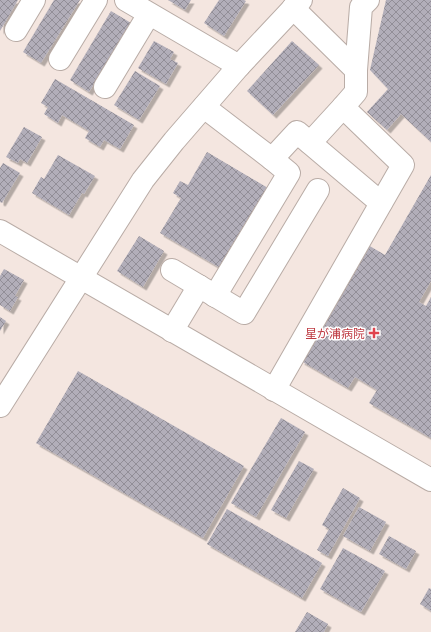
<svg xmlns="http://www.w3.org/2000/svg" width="431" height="632" font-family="'Open Sans','Noto Sans JP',sans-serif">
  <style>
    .building { fill: url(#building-cross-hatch); filter: url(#shadow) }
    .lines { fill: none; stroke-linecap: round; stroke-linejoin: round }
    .minor-casing { stroke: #b9aca6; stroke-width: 24 }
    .minor { stroke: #fff; stroke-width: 22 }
    .health-dot { fill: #e0444e; stroke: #fff; stroke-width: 1.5 }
    .labels { text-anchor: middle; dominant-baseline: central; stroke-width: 3; stroke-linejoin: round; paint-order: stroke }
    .health-label { font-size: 12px; fill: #be3a42; stroke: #fff; text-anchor: end }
  </style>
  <defs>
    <pattern id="building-cross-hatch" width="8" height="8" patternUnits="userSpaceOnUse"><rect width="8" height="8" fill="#b2aeb9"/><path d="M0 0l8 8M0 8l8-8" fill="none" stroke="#928e97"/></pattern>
    <filter id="shadow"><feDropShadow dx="3.5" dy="3.5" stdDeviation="0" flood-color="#0004"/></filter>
  </defs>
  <rect width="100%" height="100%" fill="#f4e6e0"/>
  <g class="building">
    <polygon points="0,0 18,0 0,31"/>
    <polygon points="54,0 80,0 41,63 23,52"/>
    <polygon points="168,0 191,0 185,10"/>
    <polygon points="219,0 244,0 246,1 224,36 204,23"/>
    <polygon points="386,0 431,0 431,142 401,114 387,130 367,112 388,89 370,70"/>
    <polygon points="111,11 131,23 89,92 70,80"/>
    <polygon points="154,41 174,52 170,59 178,63 166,84 138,68"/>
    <polygon points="292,41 319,65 273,115 247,91"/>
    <polygon points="135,71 160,86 139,120 114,105"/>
    <polygon points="55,79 134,125 120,149 104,140 100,147 85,138 89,131 62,115 58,123 44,114 48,107 41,103"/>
    <polygon points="24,127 42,137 27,163 20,159 18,163 6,157"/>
    <polygon points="207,152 268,188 222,269 160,233 181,198 173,193 180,181 188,185"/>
    <polygon points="58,155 95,176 84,194 82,193 69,215 32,193 41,177 44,179"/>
    <polygon points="3,163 20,173 2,203 0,202 0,168"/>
    <polygon points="431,175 431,281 419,302 426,306 431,297 431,438 369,403 377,390 355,377 348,388 301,361 368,245 385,255"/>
    <polygon points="139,236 164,251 143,287 117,271"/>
    <polygon points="4,269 24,280 15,296 18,297 10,311 0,305 0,276"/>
    <polygon points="0,317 6,321 0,331"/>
    <polygon points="78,371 244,466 203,538 36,443"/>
    <polygon points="281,418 305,432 256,517 231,503"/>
    <polygon points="299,461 314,469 286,518 271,510"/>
    <polygon points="343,488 360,498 328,556 317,550 329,529 322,525"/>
    <polygon points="359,507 386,522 370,551 343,536"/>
    <polygon points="227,509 322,563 302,598 207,544"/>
    <polygon points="389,536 416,551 406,569 379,554"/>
    <polygon points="343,548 385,571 361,612 320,589"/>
    <polygon points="429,588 431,589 431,611 420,604"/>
    <polygon points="307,612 328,624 324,632 295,632"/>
  </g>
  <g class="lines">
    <defs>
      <g id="minor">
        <polyline points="126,0 239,66"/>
        <polyline points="16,30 34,0"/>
        <polyline points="60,59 96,0"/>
        <polyline points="356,70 361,7 368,0"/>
        <polyline points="105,87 149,14"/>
        <polyline points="204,107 272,159 297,132 381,203"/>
        <polyline points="310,143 343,107"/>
        <polyline points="0,231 431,480"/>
        <polyline points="172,270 244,313 318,190"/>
        <polyline points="215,296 289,173 272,159"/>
        <polyline points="172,331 199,286"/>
        <polyline points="274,390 403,165 343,107 356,92 356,70 293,8"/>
        <polyline points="0,406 143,180 174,141 239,66 301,0"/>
      </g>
    </defs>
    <use href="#minor" class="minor-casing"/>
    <use href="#minor" class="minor"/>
  </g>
  <path class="health-dot" d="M372 327h4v4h4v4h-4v4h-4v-4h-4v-4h4z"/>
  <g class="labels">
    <g class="health-label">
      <text x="365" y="333">星が浦病院</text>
    </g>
  </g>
</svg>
